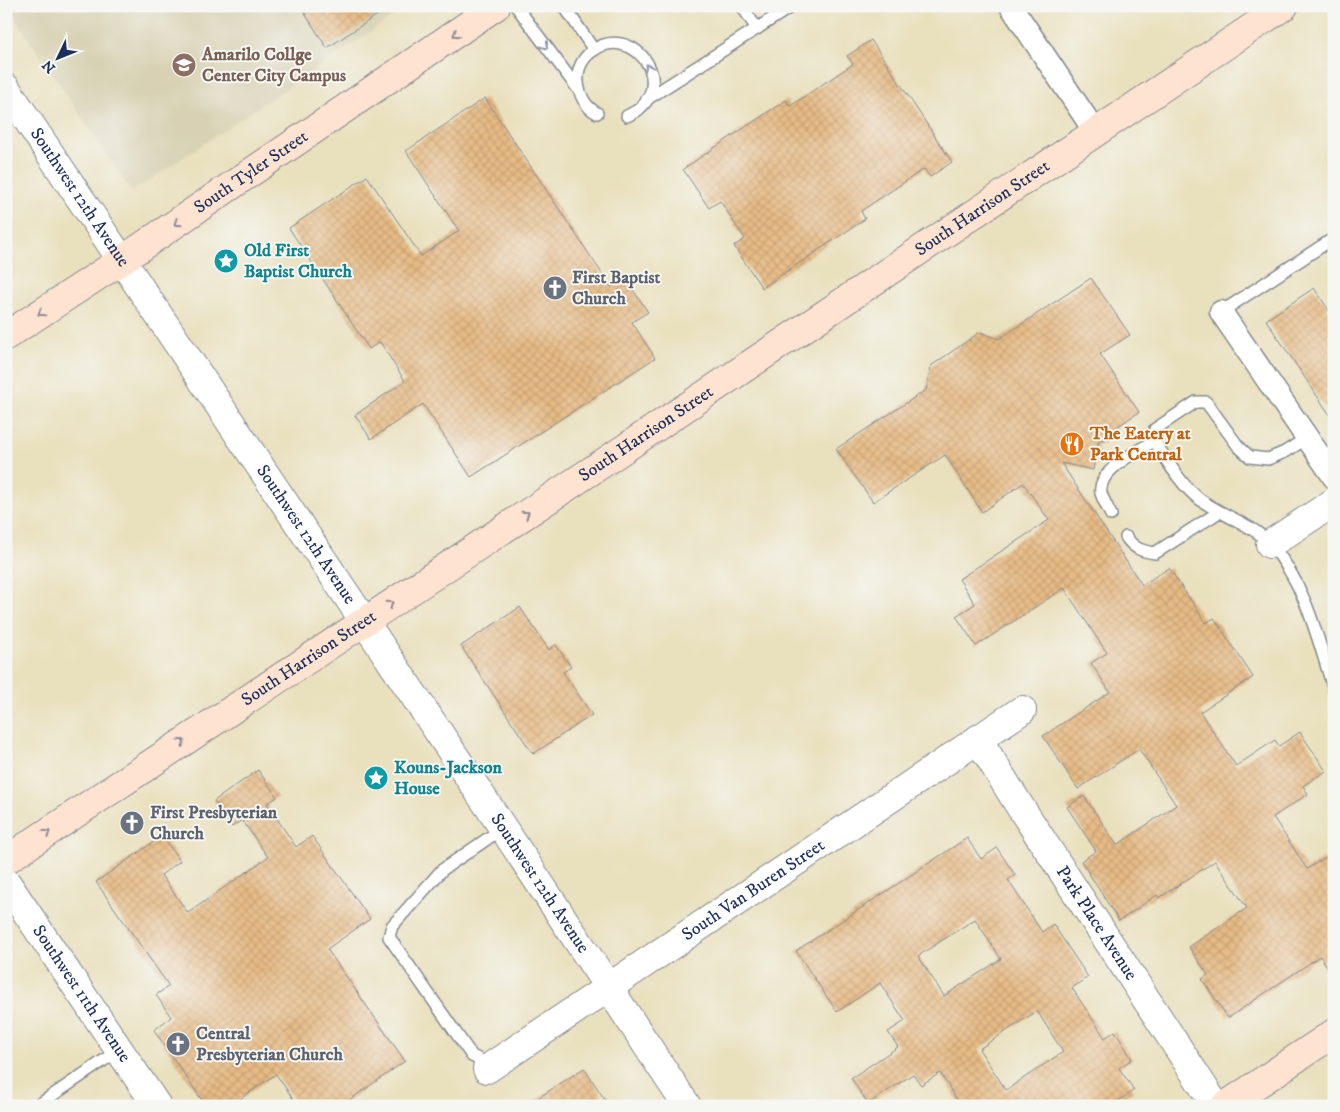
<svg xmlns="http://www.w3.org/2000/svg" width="1340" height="1112" font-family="'IM FELL DW Pica',serif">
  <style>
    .built { fill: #d8d1b4 }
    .building { fill: url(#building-cross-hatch); fill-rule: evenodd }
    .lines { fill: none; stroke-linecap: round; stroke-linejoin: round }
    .service-casing { stroke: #82888e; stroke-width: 14 }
    .minor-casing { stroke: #82888e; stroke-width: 25 }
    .tertiary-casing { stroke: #82888e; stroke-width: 30 }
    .secondary-casing { stroke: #82888e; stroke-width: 30 }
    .service { stroke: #fff; stroke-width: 11 }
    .minor { stroke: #fff; stroke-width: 22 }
    .tertiary { stroke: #fff; stroke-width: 28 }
    .secondary { stroke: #fee3d1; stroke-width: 28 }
    .oneway { stroke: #8c8998 }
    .oneway2 { stroke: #8d97ae }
    .labels { text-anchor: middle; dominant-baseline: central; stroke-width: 4; stroke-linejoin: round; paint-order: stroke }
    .education-label { font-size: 18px; font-weight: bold; fill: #785e54; stroke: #f6f6f2; text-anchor: start }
    .street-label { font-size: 18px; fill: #1b2f5e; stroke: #f6f6f2 }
    .culture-label { font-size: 18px; font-weight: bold; fill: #0d838f; stroke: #f6f6f2; text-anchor: start }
    .worship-label { font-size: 18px; font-weight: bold; fill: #5b616d; stroke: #f6f6f2; text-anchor: start }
    .food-label { font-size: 18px; font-weight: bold; fill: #c56008; stroke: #f6f6f2; text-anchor: start }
  </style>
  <defs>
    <pattern id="building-cross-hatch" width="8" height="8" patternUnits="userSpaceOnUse" patternTransform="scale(1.25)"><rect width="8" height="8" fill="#e7bb85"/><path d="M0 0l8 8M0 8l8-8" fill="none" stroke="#c6a175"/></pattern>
  </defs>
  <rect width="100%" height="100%" fill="#f6f6f2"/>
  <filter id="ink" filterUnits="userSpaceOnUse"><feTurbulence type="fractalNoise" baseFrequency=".02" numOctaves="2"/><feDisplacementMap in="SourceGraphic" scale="10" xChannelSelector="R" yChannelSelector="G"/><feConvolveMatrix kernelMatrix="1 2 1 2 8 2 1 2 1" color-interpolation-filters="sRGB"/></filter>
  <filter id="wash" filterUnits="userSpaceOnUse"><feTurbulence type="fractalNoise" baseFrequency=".0096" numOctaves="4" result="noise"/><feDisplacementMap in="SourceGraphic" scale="20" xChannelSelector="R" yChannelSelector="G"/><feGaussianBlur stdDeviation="1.12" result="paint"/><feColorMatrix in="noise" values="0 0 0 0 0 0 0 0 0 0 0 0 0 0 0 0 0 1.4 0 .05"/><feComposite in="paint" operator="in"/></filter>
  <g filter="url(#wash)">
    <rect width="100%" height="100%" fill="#e9e0bd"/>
    <polygon class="built" points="7,6 409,6 132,192"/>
    <g id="blocks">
      <g class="building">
        <polygon points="300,6 391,6 327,48"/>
        <polygon points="871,40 952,162 930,177 924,169 861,211 865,219 762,288 734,246 745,239 720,201 709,208 683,169 786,100 790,106 853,64 847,56"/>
        <polygon points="485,98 611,287 625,278 648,312 632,322 655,358 471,477 423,404 371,439 355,415 405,381 380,342 369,349 289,228 367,176 421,256 459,231 406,151"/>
        <polygon points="1091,278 1130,335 1100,354 1139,412 1111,431 1109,441 1099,439 1093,470 1061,463 1142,585 1169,568 1206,623 1214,618 1253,677 1200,712 1236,766 1275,740 1279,746 1300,732 1326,771 1303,786 1308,794 1273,817 1307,869 1334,852 1334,977 1320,956 1228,1018 1202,979 1208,975 1189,947 1247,908 1215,861 1159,898 1157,895 1119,921 1081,861 1096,851 1067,807 1084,796 1117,845 1176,805 1139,749 1078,789 1043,736 1110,692 1091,663 1107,653 1064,588 976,646 956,616 975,604 959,579 1049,520 1023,483 982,512 945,455 873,502 836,449 926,390 931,366 980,332 999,339"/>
        <polygon points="1314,288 1334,318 1334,421 1266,320"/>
        <polygon points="520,607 549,650 556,645 571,667 563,672 592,715 533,754 461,646"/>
        <polygon points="258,770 277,797 267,804 296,847 312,836 370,919 327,949 405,1061 341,1106 298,1106 276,1074 230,1106 206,1106 154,1030 171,1017 156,995 169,986 96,882 162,836 180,861 161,875 188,913 268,857 242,820 232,827 214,801"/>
        <path d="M967,838L981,859L997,848L1015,875L1008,880L1042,932L1053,924L1088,977L1072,988L1105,1038L1115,1031L1132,1059L1119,1068L1134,1090L1111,1106H961L940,1073L921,1085L913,1074L868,1104L851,1078L898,1047L888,1032L905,1021L880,983L837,1012L796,951ZM975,919L1001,959L944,996L918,956ZM1037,1011L1063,1052L1006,1090L979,1049Z"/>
        <polygon points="584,1068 609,1106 526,1106"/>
      </g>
    </g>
  </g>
  <g filter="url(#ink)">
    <use href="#blocks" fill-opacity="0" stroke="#82888e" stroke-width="1"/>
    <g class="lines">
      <defs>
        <g id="service">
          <polyline points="516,6 578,89"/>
          <polyline points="564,6 594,50"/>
          <polyline points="742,6 757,29"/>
          <polyline points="647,99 792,6"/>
          <path d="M597,113C585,107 579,94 578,82C577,70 582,59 591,52C629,22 675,77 640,108C636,112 631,114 627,116"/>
          <polyline points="1221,312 1334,238"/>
          <path d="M1307,438L1285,452L1268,459L1250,457L1238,446L1206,402H1196L1155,429L1154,441C1167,460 1180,484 1198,498C1221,516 1252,523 1271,545C1306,584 1318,641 1334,690"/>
          <path d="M1111,515C1108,508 1103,500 1101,493C1097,470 1137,452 1154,441"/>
          <path d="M1126,537C1134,549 1142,551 1155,553L1219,512"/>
          <polyline points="490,1065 472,1056 389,937 392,926 442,870 503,828"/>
          <polyline points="37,1106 119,1050"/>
        </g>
        <g id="minor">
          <polyline points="1011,6 1096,133"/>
          <polyline points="1221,312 1334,477"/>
        </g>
        <g id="tertiary">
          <path id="s1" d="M6,88L503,828L687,1106"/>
          <polyline points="1270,544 1334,502"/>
          <path id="s2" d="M978,739L1019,805L1216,1106"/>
          <path id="s3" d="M6,882L157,1106"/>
          <path id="s4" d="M487,1069L1022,710"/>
        </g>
        <g id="secondary">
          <path id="s5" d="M6,336L122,260L496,6"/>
          <path id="s6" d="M6,860L600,465L1284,6"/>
          <polyline points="1225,1106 1334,1033"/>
        </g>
      </defs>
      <use href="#service" class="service-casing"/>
      <use href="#minor" class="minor-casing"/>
      <use href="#tertiary" class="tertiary-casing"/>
      <use href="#secondary" class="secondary-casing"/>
      <use href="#service" class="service"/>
      <use href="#minor" class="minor"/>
      <use href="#tertiary" class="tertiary"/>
      <use href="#secondary" class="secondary"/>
    </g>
    <defs><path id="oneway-chevron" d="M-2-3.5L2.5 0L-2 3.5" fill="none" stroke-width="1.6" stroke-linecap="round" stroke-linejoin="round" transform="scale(1.25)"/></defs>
    <g class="oneway">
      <use href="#oneway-chevron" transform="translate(456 34) rotate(146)"/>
      <use href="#oneway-chevron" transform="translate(177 223) rotate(146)"/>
      <use href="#oneway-chevron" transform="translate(41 313) rotate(147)"/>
      <use href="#oneway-chevron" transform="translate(526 514) rotate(-34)"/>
      <use href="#oneway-chevron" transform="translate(390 604) rotate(-34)"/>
      <use href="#oneway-chevron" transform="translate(182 742) rotate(-34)"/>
      <use href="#oneway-chevron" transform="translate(47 833) rotate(-34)"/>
    </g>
    <g class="oneway2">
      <use href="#oneway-chevron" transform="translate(545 46) rotate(53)"/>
      <use href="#oneway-chevron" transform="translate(648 67) rotate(-114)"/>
    </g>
  </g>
  <defs>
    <symbol id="university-disc" viewBox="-11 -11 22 22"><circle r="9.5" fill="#8d6e63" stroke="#f6f6f2"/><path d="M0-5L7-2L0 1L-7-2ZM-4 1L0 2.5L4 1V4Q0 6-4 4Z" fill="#fff"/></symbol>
    <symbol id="sight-disc" viewBox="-11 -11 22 22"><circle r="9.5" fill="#0f9aa8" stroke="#f6f6f2"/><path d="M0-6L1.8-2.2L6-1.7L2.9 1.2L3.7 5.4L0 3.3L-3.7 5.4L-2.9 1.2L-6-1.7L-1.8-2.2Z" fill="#fff"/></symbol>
    <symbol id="church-disc" viewBox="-11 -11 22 22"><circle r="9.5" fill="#6b7280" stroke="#f6f6f2"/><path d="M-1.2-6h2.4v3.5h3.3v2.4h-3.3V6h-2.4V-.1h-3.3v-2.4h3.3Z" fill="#fff"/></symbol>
    <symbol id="restaurant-disc" viewBox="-11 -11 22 22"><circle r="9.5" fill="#e8710a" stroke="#f6f6f2"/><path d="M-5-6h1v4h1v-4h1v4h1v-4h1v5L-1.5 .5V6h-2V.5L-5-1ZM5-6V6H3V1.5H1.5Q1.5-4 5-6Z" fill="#fff"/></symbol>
  </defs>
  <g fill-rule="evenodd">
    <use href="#university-disc" x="170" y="51" width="28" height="28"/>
    <use href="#sight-disc" x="212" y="247" width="28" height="28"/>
    <use href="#church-disc" x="541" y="274" width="28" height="28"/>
    <use href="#restaurant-disc" x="1058" y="430" width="28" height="28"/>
    <use href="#sight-disc" x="362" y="764" width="28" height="28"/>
    <use href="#church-disc" x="118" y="809" width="28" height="28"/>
    <use href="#church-disc" x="164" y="1030" width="28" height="28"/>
  </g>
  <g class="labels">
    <g class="education-label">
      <text x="202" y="55">Amarilo Collge<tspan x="202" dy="21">Center City Campus</tspan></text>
    </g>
    <g class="street-label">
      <text stroke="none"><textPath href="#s5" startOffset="295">South Tyler Street</textPath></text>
      <text stroke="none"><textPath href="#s1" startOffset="132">Southwest 12th Avenue</textPath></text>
      <text stroke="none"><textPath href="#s6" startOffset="1174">South Harrison Street</textPath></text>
      <text stroke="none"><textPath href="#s6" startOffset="769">South Harrison Street</textPath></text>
      <text stroke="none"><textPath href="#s1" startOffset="538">Southwest 12th Avenue</textPath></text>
      <text stroke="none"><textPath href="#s6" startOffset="364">South Harrison Street</textPath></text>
      <text stroke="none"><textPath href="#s1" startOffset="958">Southwest 12th Avenue</textPath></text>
      <text stroke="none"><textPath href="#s4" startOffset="321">South Van Buren Street</textPath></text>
      <text stroke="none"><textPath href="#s2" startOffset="219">Park Place Avenue</textPath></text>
      <text stroke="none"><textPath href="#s3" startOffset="135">Southwest 11th Avenue</textPath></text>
    </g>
    <g class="culture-label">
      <text x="244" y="251">Old First<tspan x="244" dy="21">Baptist Church</tspan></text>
      <text x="394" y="768">Kouns-Jackson<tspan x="394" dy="21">House</tspan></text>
    </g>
    <g class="worship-label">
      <text x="572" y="278">First Baptist<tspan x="572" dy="21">Church</tspan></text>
      <text x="150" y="813">First Presbyterian<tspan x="150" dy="21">Church</tspan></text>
      <text x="196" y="1034">Central<tspan x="196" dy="21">Presbyterian Church</tspan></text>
    </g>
    <g class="food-label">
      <text x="1090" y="434">The Eatery at<tspan x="1090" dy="21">Park Central</tspan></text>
    </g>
  </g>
  <rect width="1340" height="1112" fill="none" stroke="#f6f6f2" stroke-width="25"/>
  <g transform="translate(58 58) rotate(227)" stroke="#f6f6f2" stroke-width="4" paint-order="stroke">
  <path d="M0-4L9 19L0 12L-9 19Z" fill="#1b2f5e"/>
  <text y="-8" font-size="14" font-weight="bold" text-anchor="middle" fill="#1b2f5e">N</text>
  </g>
</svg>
